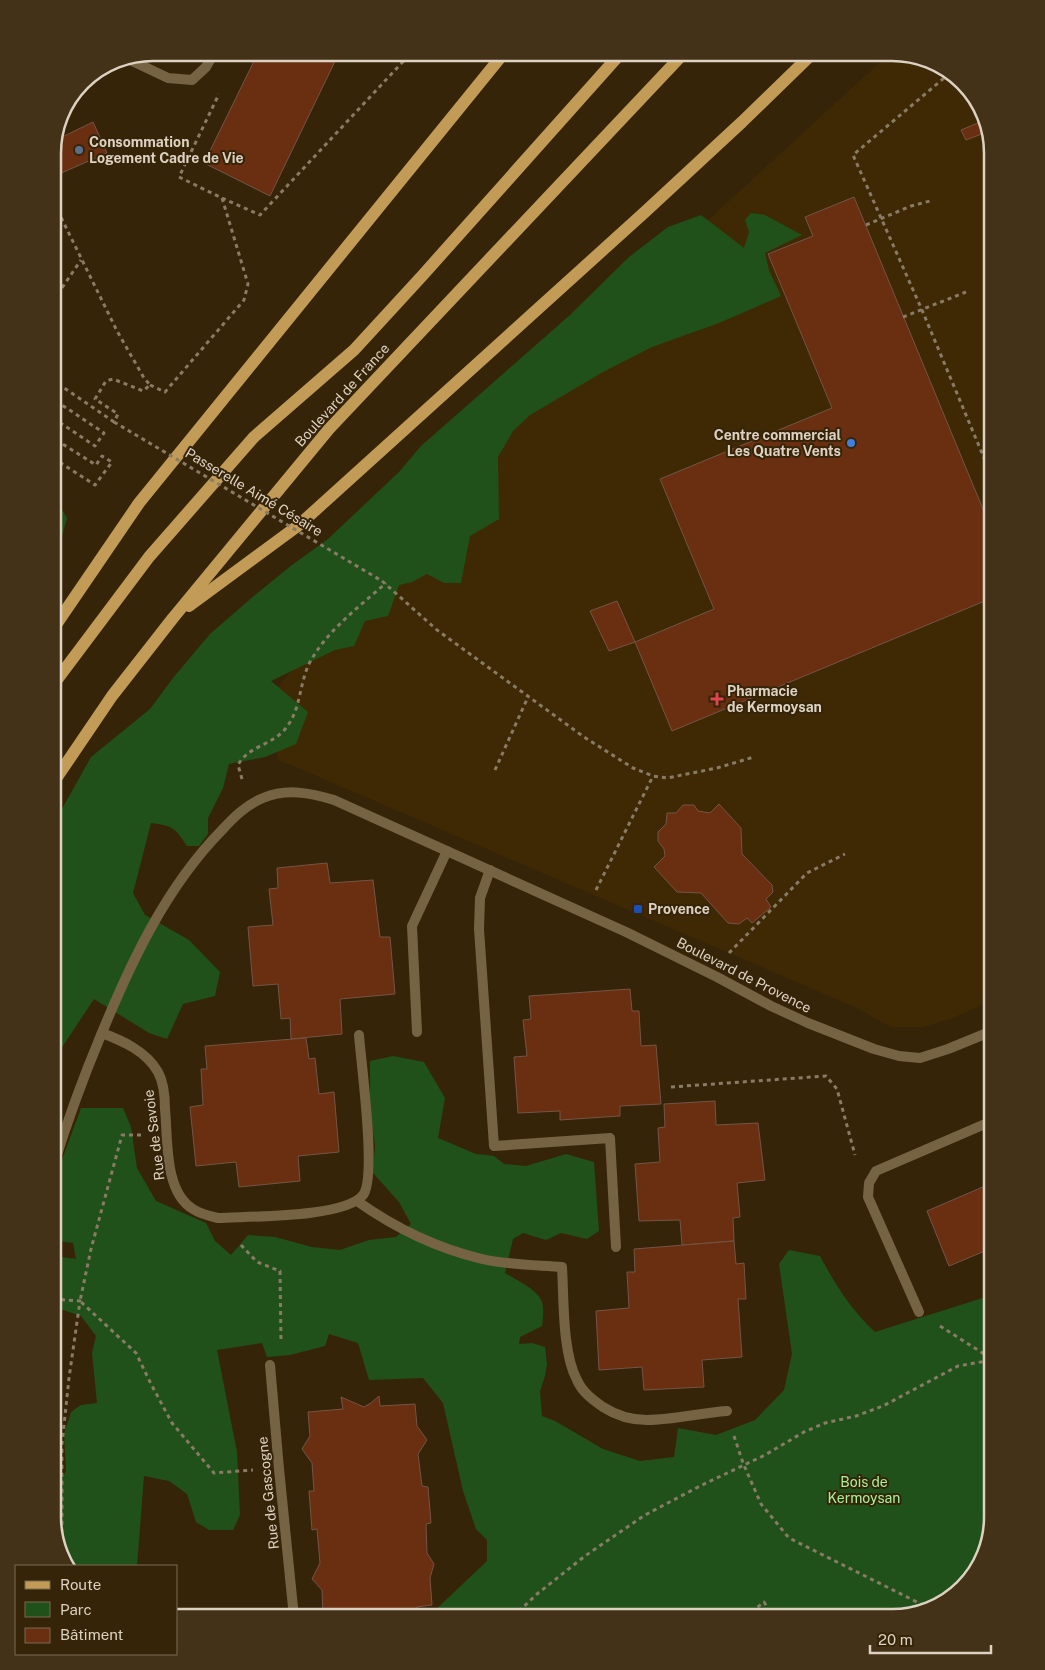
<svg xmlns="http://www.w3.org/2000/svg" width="1045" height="1670" font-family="'Public Sans',sans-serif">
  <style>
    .built { fill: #3f2905 }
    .green { fill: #20511a }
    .building { fill: #692f10; stroke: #745446 }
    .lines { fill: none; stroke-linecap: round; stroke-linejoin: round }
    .path { stroke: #897b65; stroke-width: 3; stroke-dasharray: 4 4; stroke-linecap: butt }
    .lane { stroke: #756343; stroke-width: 10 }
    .street { stroke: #756343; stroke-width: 10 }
    .primary { stroke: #c29c57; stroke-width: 12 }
    .path-bridge { stroke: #897b65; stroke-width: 3; stroke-dasharray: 4 4; stroke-linecap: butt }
    .service-dot { fill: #5c6f8a; stroke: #362409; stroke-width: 2 }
    .shop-dot { fill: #3f7fe0; stroke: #362409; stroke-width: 2 }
    .health-dot { fill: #e0444e; stroke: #362409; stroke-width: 2 }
    .transit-dot { fill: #1a4fb4; stroke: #362409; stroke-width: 2 }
    .labels { text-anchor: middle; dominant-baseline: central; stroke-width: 4; stroke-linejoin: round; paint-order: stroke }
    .poi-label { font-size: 14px; font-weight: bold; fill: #ddd2c2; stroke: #362409; text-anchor: start }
    .street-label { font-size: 14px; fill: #ddd2c2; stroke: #362409 }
    .park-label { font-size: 14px; fill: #a2f498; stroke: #362409 }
    .rim { fill: none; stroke: #ddd2c2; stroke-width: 2.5 }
  </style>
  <rect width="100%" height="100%" fill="#362409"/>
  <polygon class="built" points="890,53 898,53 948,70 982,109 992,154 992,1001 950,1019 923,1027 891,1027 857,1008 279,760 262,707 497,414"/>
  <g class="green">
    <path d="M751,213L765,215L802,235L765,253L769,270L781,296L719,323L652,347L603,372L530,415L513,431L498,457L499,519L470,536L461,583H444L427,574L412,582L399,585L388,616L365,621L354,646L335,650L271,681L308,712L296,744L265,757L229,764L223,788L208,818V834L199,846H187C175,828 174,826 151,823L133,893L145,915L189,940L220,972L215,996L183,1004L167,1039L149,1033L94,999L53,1061V825L91,757L150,709L173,678L210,634L255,595L292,565L328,539L399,472L421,446L570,315L629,257L668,227L701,215L744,248L749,232L745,220Z"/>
    <polygon points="53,495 67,518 60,543 53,558"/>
    <path d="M393,1056L424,1062L445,1098L438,1138L476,1154L494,1156L504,1164L526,1166L566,1154L594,1162L599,1231L587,1239L561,1233L546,1240L523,1233L513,1239L505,1273C516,1280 537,1289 542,1302C544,1309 543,1319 542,1326L520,1337L519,1344L532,1343L545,1347L547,1364L545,1376L540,1391L542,1416L555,1421L603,1449L640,1461L674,1457L678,1428L716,1435L755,1420L784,1390L792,1354L779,1264L789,1250L820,1256C835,1284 851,1310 875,1332L992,1295V1517L979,1567L936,1607L892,1617H428L487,1561V1540L476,1529L463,1491L443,1403L423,1378L369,1380L358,1343L329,1334L325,1346L290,1355L267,1357L262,1343L217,1350L237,1452L240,1515L233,1530H209L196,1522L187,1494L169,1481L144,1476L137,1566H67L63,1561L53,1517V1495L66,1471L64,1434L71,1412L81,1405L97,1403L92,1353L96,1336L81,1316L54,1307L53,1305V1258L55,1256L76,1259L73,1243L53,1240V1184L81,1108H123L131,1127L137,1168L156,1201L206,1223L215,1241L231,1255L248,1235L275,1237L312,1247L340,1250L369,1240L396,1237L411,1224L399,1202L373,1173L375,1145L370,1115V1061Z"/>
  </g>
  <g class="building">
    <polygon points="258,53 339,53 270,196 204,163"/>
    <polygon points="985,120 987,132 966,140 961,130"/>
    <polygon points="93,122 107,153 59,174 53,161 54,141"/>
    <polygon points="854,197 992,531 992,598 672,731 635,642 714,609 660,479 832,408 768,254 813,236 805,217"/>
    <polygon points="617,601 635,642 609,651 590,611"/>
    <polygon points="719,804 741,828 742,854 772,885 773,892 766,899 771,907 752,923 747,918 739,924 728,923 701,893 677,892 654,867 665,856 664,849 658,841 658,832 666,824 667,813 676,813 683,805 694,805 698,811 710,813"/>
    <polygon points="327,863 330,883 373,880 380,937 390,937 395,994 340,999 342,1034 291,1039 290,1018 281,1019 278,984 253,986 248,927 273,925 269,889 278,888 277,868"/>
    <polygon points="630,989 632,1011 639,1011 641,1046 656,1045 661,1104 620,1106 620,1116 560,1120 560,1111 518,1113 514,1057 527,1056 523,1020 531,1019 529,996"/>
    <polygon points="306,1038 309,1059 315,1058 319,1094 334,1092 339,1152 298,1156 300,1181 239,1187 236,1162 196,1166 190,1107 203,1105 201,1069 207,1069 205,1046"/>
    <polygon points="715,1101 716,1125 758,1123 765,1180 737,1183 740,1217 733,1218 734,1241 682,1245 680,1220 639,1221 635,1164 660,1162 658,1128 665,1127 664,1104"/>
    <polygon points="992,1183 992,1248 949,1266 927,1211"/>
    <polygon points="734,1241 736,1264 744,1263 746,1299 738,1299 742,1357 702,1360 704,1387 644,1390 642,1367 599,1370 596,1311 629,1308 627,1272 635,1272 634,1249"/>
    <polygon points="379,1396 380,1406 415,1404 417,1426 427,1440 418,1454 422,1486 428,1487 431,1523 426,1524 427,1553 434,1564 430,1578 432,1605 417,1607 417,1614 402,1611 386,1617 371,1617 360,1614 353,1617 341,1617 340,1613 323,1615 322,1590 312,1579 320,1563 317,1529 312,1530 309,1491 314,1491 312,1463 302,1449 310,1436 308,1412 343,1409 341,1397 364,1407 371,1403"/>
  </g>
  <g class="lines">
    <g class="path">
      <polyline points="950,73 853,155 922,310 992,477"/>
      <polyline points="222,198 260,215 411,53"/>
      <polyline points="866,225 911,206 930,201"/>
      <polyline points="53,301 81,260"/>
      <polyline points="903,317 966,292"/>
      <polyline points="53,384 54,381 114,422 118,414 95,399 106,381 113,379 143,391 150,385 144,378 117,331 53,201"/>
      <polyline points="150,385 165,392 244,300 248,284 222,198 179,177 219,94"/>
      <polyline points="53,418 95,446 104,433 53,399"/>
      <polyline points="53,458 95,485 112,462 102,456 96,465 53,438"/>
      <polyline points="382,581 437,630 584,737 633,768 653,776 667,778 717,768 754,757"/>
      <polyline points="495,770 528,697"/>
      <path d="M242,779L238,765C248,746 273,745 286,728C301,709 299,685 309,664C326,631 359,607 386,583"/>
      <polyline points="53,821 58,810"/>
      <polyline points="596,890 653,776"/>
      <polyline points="729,953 807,873 845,854"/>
      <polyline points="671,1087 826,1076 837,1089 855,1155"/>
      <polyline points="141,1135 122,1135 91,1249 80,1301 136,1353 151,1384 172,1423 214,1473 253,1470"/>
      <polyline points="241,1245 257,1262 280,1271 281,1341"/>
      <polyline points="53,1299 80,1301 69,1378 62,1444 62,1557"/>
      <polyline points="940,1326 992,1359"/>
      <polyline points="734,1436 743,1463 761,1504 789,1538 923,1605 925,1610"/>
      <polyline points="513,1617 537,1594 585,1556 645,1515 700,1486 765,1455 804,1432 825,1423 856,1416 883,1406 958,1366 992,1360"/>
      <polyline points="745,1617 764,1602 773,1617"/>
    </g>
    <polyline class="lane" points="417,1032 412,926 447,851"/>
    <g class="street">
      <polyline points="126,58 168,78 192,80 206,67 214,53"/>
      <polyline points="490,870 480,898 479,929 494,1146 610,1138 616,1247"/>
      <path d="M102,1033C123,1041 146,1051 158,1072C164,1083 165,1096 165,1109C168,1139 164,1192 193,1209C200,1214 209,1216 218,1218C249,1216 345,1218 363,1195C377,1178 361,1063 359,1035"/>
      <path d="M53,1167C67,1122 83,1078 101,1035C131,962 166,887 222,830C234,817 246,805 263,798C287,788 311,793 334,800L626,932L717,977L771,1006L808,1023L874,1049L899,1056L920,1058L948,1049L992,1031"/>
      <path d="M357,1201C395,1228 436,1248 482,1259C508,1265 535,1265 562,1267C564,1299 562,1352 577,1380C582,1392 593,1400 603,1407C617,1416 630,1420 647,1420C673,1420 700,1413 727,1411"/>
      <polyline points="919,1312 868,1197 869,1183 876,1171 992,1121"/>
      <polyline points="270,1365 279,1469 294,1617"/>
    </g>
    <g class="primary">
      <polyline points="189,606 299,525 646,211 742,122 813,53"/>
      <polyline points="53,629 139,503 504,53"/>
      <polyline points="53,685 149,557 254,437 354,350 422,276 621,53"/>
      <polyline points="53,783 112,696 173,618 329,429 684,53"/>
    </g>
    <polyline class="path-bridge" points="114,422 382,581"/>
  </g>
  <circle class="service-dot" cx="79" cy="150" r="5"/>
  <circle class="shop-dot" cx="851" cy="443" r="5"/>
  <path class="health-dot" d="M714.5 691.5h5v5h5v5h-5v5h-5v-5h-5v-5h5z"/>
  <rect class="transit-dot" x="633" y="904" width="10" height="10" rx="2.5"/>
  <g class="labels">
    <g class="poi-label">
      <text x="89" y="142">Consommation<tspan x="89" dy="16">Logement Cadre de Vie</tspan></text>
      <text x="841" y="435" text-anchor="end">Centre commercial<tspan x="841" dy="16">Les Quatre Vents</tspan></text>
      <text x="727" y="691">Pharmacie<tspan x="727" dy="16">de Kermoysan</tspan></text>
      <text x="648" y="909">Provence</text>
    </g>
    <g class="street-label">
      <text transform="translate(342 395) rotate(-48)">Boulevard de France</text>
      <text transform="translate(254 492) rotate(31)">Passerelle Aimé Césaire</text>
      <text transform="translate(744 975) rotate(27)">Boulevard de Provence</text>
      <text transform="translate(154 1135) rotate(-97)">Rue de Savoie</text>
      <text transform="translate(268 1493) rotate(-96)">Rue de Gascogne</text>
    </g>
    <g class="park-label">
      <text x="864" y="1482">Bois de<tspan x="864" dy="16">Kermoysan</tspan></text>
    </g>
  </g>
  <path d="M0 0H1045V1670H0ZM153 61H892A92 92 0 0 1 984 153V1517A92 92 0 0 1 892 1609H153A92 92 0 0 1 61 1517V153A92 92 0 0 1 153 61Z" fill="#433218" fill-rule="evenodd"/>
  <path class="rim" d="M153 61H892A92 92 0 0 1 984 153V1517A92 92 0 0 1 892 1609H153A92 92 0 0 1 61 1517V153A92 92 0 0 1 153 61Z"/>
  <rect x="15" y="1565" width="162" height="90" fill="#362409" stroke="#796a53"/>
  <rect x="25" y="1581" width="25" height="8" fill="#c29c57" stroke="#796a53"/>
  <text x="60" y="1590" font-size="15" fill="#ddd2c2">Route</text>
  <rect x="25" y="1602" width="25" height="15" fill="#20511a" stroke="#796a53"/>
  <text x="60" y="1615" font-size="15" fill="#ddd2c2">Parc</text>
  <rect x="25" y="1628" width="25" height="15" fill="#692f10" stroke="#796a53"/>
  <text x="60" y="1640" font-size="15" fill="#ddd2c2">Bâtiment</text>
  <path d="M870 1645v8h121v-8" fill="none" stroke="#ddd2c2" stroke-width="2.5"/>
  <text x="878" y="1645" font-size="15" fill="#ddd2c2" stroke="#362409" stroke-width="4" paint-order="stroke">20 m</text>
</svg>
